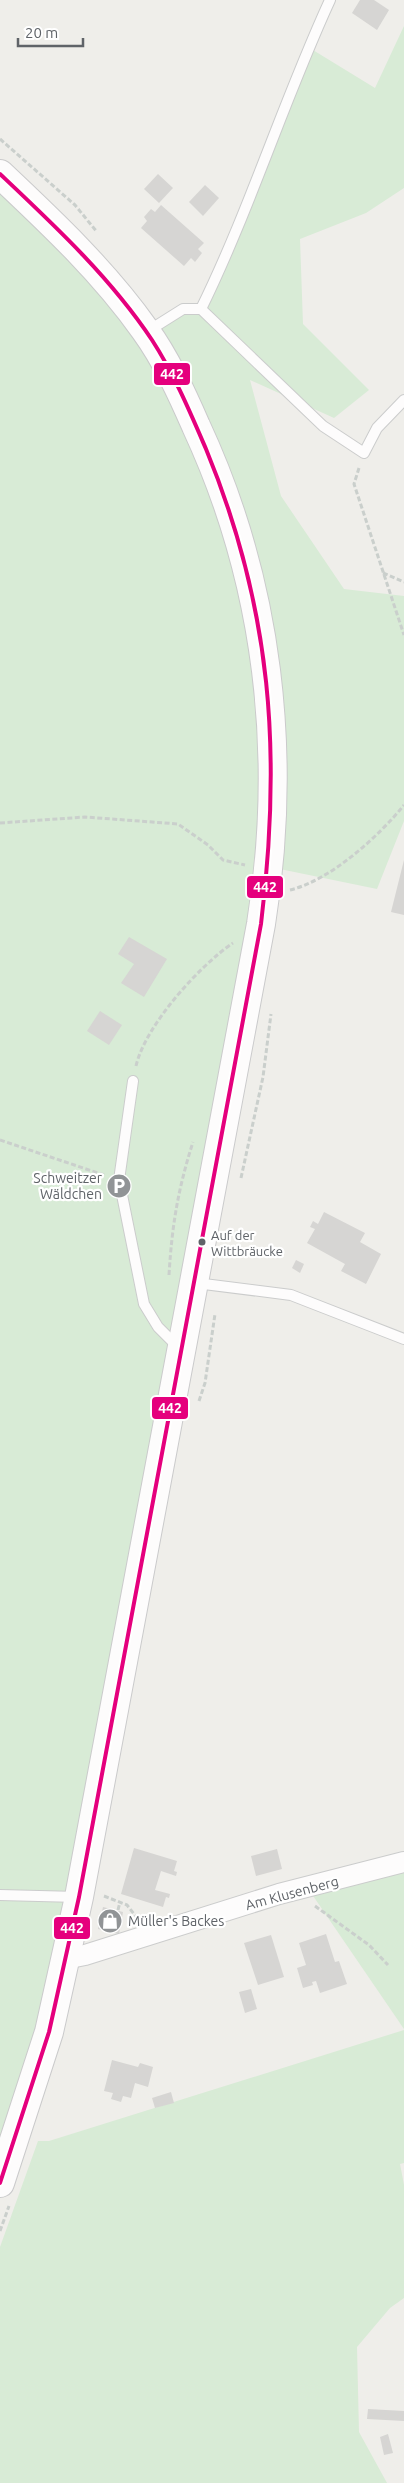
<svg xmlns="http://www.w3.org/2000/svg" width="404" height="2483" font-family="Ubuntu,sans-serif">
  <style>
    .green { fill: #d8ebd6 }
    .building { fill: #d6d5d3 }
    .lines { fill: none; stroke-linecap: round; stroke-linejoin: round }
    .service-casing { stroke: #cbcccc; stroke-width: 12 }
    .minor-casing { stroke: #cbcccc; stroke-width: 22 }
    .secondary-casing { stroke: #cacacb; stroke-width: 30 }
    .path { stroke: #cacfcc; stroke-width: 3; stroke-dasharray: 5 2.5; stroke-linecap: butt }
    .service { stroke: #fdfcfc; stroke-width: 10 }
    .minor { stroke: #fdfcfc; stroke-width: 20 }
    .secondary { stroke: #fdfcfc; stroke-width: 28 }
    .bus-1-casing { stroke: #fff; stroke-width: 8 }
    .bus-1 { stroke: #e5007d; stroke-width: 4 }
    .bus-dot { fill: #5f6368; stroke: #fff; stroke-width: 2 }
    .labels { text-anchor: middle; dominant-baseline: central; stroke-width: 4.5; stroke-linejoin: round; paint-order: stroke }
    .bus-label { font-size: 13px; fill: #5f6368; stroke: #fff; text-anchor: start }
    .poi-label { font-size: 14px; fill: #5f6368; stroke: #fff; text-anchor: end }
    .street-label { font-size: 14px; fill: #5f6368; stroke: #fff }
    .line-badge { stroke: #fff; stroke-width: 2 }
    .badge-label { font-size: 14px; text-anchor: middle; font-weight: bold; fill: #fff }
  </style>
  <rect width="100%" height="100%" fill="#efeeea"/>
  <g class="green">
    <polygon points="404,26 404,188 366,213 300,239 303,324 369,390 334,418 250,380 281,496 344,589 404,596 404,821 377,889 270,867 129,1627 0,2183 0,174 147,332 166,318 201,309 308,47 375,88"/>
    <polygon points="404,1862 404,2029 307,1887"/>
    <polygon points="404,2030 404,2163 400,2164 404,2185 404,2298 390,2308 357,2347 359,2432 387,2483 0,2483 0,2247 38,2141 49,2141"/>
  </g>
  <g class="building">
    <polygon points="360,0 374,0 389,10 377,30 352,13"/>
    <polygon points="158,174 173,188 159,203 144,189"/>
    <polygon points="205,185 219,198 203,216 189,202"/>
    <polygon points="161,205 204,243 198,249 202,253 195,262 191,258 184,266 141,228 147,221 144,217 151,209 155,212"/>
    <polygon points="404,860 404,915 391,912"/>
    <polygon points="129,937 167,959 144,997 121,983 134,964 118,954"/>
    <polygon points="100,1011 122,1025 109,1045 87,1031"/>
    <polygon points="324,1212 365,1233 360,1242 381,1254 366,1284 341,1271 345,1264 307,1243 315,1229 310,1227 313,1221 318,1224"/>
    <polygon points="296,1260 304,1264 300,1273 292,1268"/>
    <polygon points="134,1848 177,1861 174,1871 177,1872 176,1876 161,1871 155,1890 170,1894 169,1898 166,1897 163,1907 121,1894"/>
    <polygon points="277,1849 282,1869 256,1876 251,1856"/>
    <polygon points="103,1907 123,1912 119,1934 98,1929"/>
    <polygon points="326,1934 335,1962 339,1961 347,1984 320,1993 316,1981 312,1982 313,1985 303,1988 297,1968 306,1965 299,1943"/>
    <polygon points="271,1935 284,1977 258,1985 244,1943"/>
    <polygon points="251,1989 257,2009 245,2013 239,1992"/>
    <polygon points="112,2060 138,2067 140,2063 153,2067 148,2087 135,2083 131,2098 123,2096 121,2102 111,2099 113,2093 104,2091"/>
    <polygon points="171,2092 174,2103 155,2108 152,2098"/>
    <polygon points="368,2409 404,2411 404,2421 367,2419"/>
    <polygon points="388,2434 393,2453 384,2455 380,2437"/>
  </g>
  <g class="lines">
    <defs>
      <g id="service">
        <polyline points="201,309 323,426 364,453 377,428 404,400"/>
        <path d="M148,331L183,309H201C250,209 283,102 330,0"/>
        <polyline points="133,1081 119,1180 144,1304 158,1327 179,1348"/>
        <polyline points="196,1283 291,1295 404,1339"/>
        <polyline points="0,1895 78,1897"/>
      </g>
      <polyline id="minor" points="65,1959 85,1955 279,1894 404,1862"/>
      <path id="secondary" d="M0,174C52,223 104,272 145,330C166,359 182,394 196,426C269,583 288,755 261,924L79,1897L49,2032L0,2183"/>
    </defs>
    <use href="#service" class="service-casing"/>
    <use href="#minor" class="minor-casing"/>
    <use href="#secondary" class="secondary-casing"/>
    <g class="path">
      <polyline points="0,139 75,205 97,232"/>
      <polyline points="359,468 354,484 404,635"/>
      <polyline points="383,573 404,582"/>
      <polyline points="0,823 85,817 178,824 208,845 223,860 245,865"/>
      <path d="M290,890C331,880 379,836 404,805"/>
      <path d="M136,1066C145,1026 199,966 233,943"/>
      <polyline points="0,1140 104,1175"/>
      <polyline points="241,1178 263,1077 271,1014"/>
      <path d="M169,1275C172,1225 178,1189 193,1142"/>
      <polyline points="199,1401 205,1383 215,1314"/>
      <polyline points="104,1896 127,1905 137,1918"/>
      <polyline points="315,1906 369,1945 388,1965"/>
      <polyline points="118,1910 120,1902"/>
      <polyline points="0,2231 9,2206"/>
    </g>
    <use href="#service" class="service"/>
    <use href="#minor" class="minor"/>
    <use href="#secondary" class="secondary"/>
    <defs>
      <path id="bus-1" d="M0,174C54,225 110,277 152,340C174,374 190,412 206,449C272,609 282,753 261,924L79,1897L49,2032L0,2183"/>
    </defs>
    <use href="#bus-1" class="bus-1-casing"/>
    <use href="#bus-1" class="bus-1"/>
  </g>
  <defs>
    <symbol id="parking-disc" viewBox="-11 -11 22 22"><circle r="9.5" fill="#919496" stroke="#fff"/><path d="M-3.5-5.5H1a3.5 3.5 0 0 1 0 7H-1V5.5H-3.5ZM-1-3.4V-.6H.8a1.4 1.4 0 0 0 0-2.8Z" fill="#fff"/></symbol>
    <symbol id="shop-disc" viewBox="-11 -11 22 22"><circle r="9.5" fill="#919496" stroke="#fff"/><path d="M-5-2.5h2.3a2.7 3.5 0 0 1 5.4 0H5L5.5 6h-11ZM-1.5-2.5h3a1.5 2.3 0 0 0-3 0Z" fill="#fff"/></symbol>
  </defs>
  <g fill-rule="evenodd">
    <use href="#parking-disc" x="105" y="1172" width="28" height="28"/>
    <use href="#shop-disc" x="96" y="1907" width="28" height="28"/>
  </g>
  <circle class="bus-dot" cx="202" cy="1242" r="4.5"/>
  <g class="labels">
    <g class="bus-label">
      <text x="211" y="1235">Auf der<tspan x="211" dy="16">Wittbräucke</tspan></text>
    </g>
    <g class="poi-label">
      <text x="102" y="1178">Schweitzer<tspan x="102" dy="16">Wäldchen</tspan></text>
      <text x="128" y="1921" text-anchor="start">Müller's Backes</text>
    </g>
    <g class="street-label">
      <text transform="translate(292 1893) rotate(-15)">Am Klusenberg</text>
    </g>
  </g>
  <g class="line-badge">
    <rect x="153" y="362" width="38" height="24" rx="5" fill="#e5007d"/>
    <rect x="246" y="875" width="38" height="24" rx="5" fill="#e5007d"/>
    <rect x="151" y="1396" width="38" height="24" rx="5" fill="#e5007d"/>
    <rect x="53" y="1916" width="38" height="24" rx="5" fill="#e5007d"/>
  </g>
  <g class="badge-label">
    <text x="172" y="379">442</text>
    <text x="265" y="892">442</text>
    <text x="170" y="1413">442</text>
    <text x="72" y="1933">442</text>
  </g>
  <path d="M18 38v8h65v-8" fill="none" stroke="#5f6368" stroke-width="2.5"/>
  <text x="25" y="38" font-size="15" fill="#5f6368" stroke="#ffffff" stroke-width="4" paint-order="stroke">20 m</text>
</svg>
